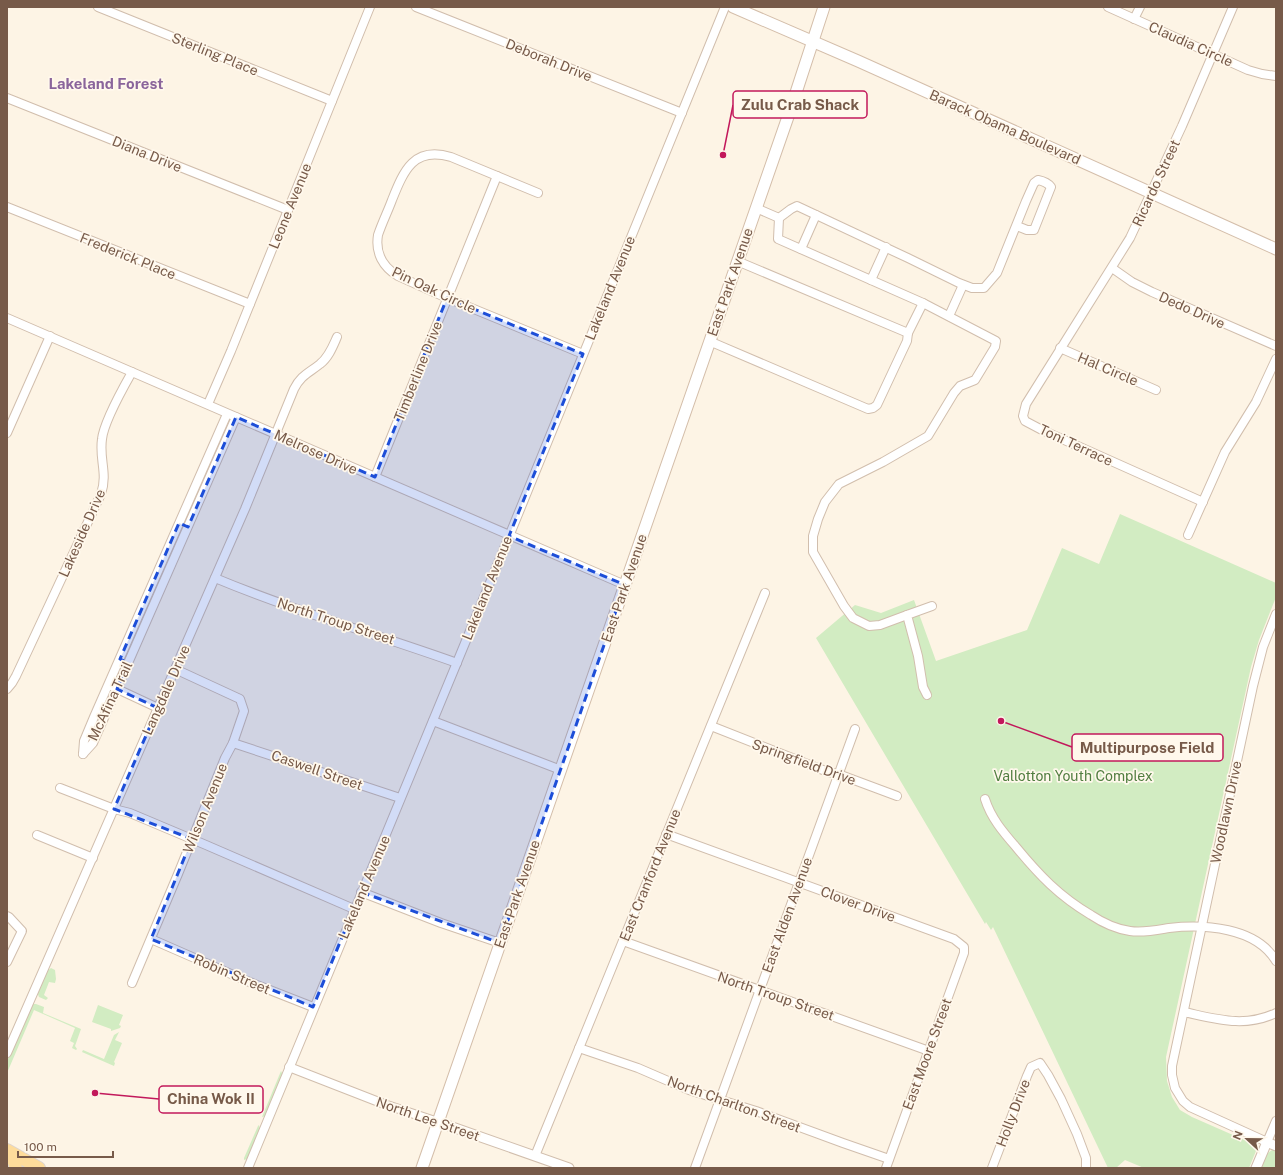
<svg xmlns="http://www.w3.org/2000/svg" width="1283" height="1175" font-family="'Public Sans',sans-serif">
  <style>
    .green { fill: #d2ecc2 }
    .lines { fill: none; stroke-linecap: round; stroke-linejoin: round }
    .minor-casing { stroke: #d1bead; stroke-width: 10 }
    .tertiary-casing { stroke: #d1bead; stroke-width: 11 }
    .secondary-casing { stroke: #d4beaa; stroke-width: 13 }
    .primary-casing { stroke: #dcd4d0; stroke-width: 14 }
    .minor { stroke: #fff; stroke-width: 8 }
    .tertiary { stroke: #fff; stroke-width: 9 }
    .secondary { stroke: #fff; stroke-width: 11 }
    .primary { stroke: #fedc9b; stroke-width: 12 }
    .marked { fill: #1d4ed8; fill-opacity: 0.2; stroke: #1d4ed8; stroke-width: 3; stroke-dasharray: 8 5; stroke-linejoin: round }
    .labels { text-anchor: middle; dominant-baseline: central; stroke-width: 3.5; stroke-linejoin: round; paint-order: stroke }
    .street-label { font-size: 14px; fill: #775a49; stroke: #fff8ec }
    .park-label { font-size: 14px; fill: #517e40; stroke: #fff8ec }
    .neighbourhood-label { font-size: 15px; font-weight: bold; fill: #8a649b; stroke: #fff8ec }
    .leader { fill: none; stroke: #c2185b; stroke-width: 1.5 }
    .callout-dot { fill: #c2185b; stroke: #fff8ec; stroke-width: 1.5 }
    .callout { fill: #fff8ec; stroke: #c2185b; stroke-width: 1.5 }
    .callout-label { font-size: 15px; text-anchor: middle; font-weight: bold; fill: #775a49 }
  </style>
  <rect width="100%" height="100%" fill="#fdf4e5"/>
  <g class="green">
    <polygon points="1120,514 1276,583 1276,597 1259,640 1251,667 1166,1057 1167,1081 1172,1097 1180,1110 1192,1117 1258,1146 1249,1168 1144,1168 1125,1160 1116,1168 1108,1168 993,927 991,930 986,922 985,924 816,638 855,605 881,613 914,600 936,661 1027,630 1062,548 1099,564"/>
    <polygon points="51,968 55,970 56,979 55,983 49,982 44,995 48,998 46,1000 39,997 37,992 46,972"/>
    <polygon points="32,1004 36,1004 44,1007 43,1013 81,1029 75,1046 77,1049 76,1050 72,1048 74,1043 70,1041 75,1028 34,1010 7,1073 7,1061"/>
    <polygon points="98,1005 123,1015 119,1025 121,1026 120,1028 111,1031 111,1029 92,1022"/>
    <polygon points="119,1032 115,1040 122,1043 114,1062 115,1063 114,1066 82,1052 83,1050 104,1059 114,1035"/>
    <polygon points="281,1071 283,1075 266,1116 262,1117"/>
    <polygon points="259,1125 260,1129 247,1159 244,1160 244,1158 258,1126"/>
    <polygon points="1272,1150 1276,1150 1276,1168 1260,1168 1265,1155"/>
  </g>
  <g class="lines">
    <defs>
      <g id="minor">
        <polyline points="98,7 332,101"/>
        <polyline points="416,7 682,113"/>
        <polyline points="1108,7 1248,70 1262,74 1276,76"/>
        <polyline points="1134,19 1140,7"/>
        <polyline points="7,98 288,210"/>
        <path d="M538,193L451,157C414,146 404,170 392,200C388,211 382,223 378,235C375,253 383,267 398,276L447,298L583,354"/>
        <polyline points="7,207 250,304"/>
        <path d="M756,208L779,218L791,209L797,206L908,258L959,283L972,288H984L997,273L1026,201L1034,183L1038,180C1043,181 1048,183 1051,187L1034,230H1027L1017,226"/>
        <polyline points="779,218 778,239 923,303"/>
        <polyline points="801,249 816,215"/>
        <polyline points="737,261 908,333 923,303 996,341 995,347 975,380 960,386 954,393 928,436 883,462 839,484 825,502 818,519 813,536 813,552 844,606 853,618 869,626 880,625 907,615"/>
        <polyline points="1112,268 1132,282 1152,292 1276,346"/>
        <polyline points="871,280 886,247"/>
        <polyline points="949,316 963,285"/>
        <polyline points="7,318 625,585"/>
        <polyline points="709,341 868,409 873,408 877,405 907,341 908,333"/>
        <polyline points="1060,348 1156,390"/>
        <polyline points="208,404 231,351 370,7"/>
        <polyline points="7,433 50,336"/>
        <polyline points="375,477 497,176"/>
        <polyline points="1203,502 1042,430 1025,421 1023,416 1026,404 1130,238 1182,126 1233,7"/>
        <polyline points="1188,535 1225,452 1256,402 1276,359"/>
        <path d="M215,578C294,611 376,634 457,663"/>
        <polyline points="1276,614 1263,647 1253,686 1172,1066 1172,1075 1175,1088 1183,1101 1190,1107 1267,1142 1276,1121"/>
        <polyline points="113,687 158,708"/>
        <path d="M7,689L12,683L16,676L101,494C108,473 99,460 102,439C104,421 123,388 132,372"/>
        <polyline points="927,695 923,687 918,656 907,615 932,606"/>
        <polyline points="433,721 561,770"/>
        <polyline points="711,726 828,772 838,774 897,796"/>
        <polyline points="233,743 400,798"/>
        <polyline points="83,754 93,743 236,417"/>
        <polyline points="83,754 84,741 94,717 227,414"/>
        <polyline points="60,788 114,809 130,813 206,845 354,909"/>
        <path d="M985,799C991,818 1003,832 1016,847C1039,875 1059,896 1091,915C1103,923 1116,929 1130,931C1143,933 1157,930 1169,928C1204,924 1256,927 1276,961"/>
        <polyline points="666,834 954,939 964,947 964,953 886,1168"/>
        <polyline points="37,835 93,858"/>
        <polyline points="361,892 441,923 500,943"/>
        <polyline points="7,916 9,917 22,931 7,962"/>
        <polyline points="151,939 247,981 313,1007"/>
        <polyline points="623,941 929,1051"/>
        <polyline points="132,983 178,874 225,758 233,743 244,711 240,699 175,669"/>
        <path d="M1184,1012C1217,1019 1244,1028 1276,1013"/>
        <polyline points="579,1048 638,1068 689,1090 756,1111 843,1143 889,1159"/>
        <path d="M7,1053L245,509L294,389C301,375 309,373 320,364C329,357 333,346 337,337"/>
        <polyline points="289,1067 384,1104 438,1122"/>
        <polyline points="535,1156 765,593"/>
        <polyline points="248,1168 501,556 725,7"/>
        <polyline points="695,1168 855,729"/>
        <polyline points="992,1168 1027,1076 1031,1067 1040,1063 1048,1075 1061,1099 1077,1134 1086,1158 1086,1168"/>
      </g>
      <g id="tertiary">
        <polyline points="438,1122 569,1168"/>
        <polyline points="1256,1168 1267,1142 1276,1146"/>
      </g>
      <g id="secondary">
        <polyline points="733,7 858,61 1276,249"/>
        <polyline points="422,1168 790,111 824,7"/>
      </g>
      <g id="primary">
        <polyline points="7,1150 39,1168"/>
        <polyline points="7,1151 12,1157 16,1168"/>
      </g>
    </defs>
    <use href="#minor" class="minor-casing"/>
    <use href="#tertiary" class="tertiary-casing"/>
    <use href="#secondary" class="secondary-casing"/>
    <use href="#primary" class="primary-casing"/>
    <use href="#minor" class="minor"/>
    <use href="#tertiary" class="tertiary"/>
    <use href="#secondary" class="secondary"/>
    <use href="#primary" class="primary"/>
  </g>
  <path class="marked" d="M447,298L583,354L509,536L625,585L500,943L361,892L313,1007L151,939L192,839L114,809L158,708L117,689L128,663L120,659L179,523L188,527L236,417L375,477Z"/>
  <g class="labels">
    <g class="street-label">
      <text transform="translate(1191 44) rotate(24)">Claudia Circle</text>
      <text transform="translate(215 54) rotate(22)">Sterling Place</text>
      <text transform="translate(549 60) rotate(22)">Deborah Drive</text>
      <text transform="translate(1005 127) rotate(24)">Barack Obama Boulevard</text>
      <text transform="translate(147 154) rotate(22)">Diana Drive</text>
      <text transform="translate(1156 183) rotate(-65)">Ricardo Street</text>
      <text transform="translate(290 206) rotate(-68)">Leone Avenue</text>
      <text transform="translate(128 256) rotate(22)">Frederick Place</text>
      <text transform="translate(730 282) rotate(-71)">East Park Avenue</text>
      <text transform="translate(610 288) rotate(-68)">Lakeland Avenue</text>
      <text transform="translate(434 290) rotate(25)">Pin Oak Circle</text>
      <text transform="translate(1192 310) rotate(24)">Dedo Drive</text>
      <text transform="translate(1108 369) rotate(23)">Hal Circle</text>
      <text transform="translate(418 371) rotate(-68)">Timberline Drive</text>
      <text transform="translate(1076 445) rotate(25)">Toni Terrace</text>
      <text transform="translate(316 452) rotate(24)">Melrose Drive</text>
      <text transform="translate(82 533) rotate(-66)">Lakeside Drive</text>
      <text transform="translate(487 588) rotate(-68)">Lakeland Avenue</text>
      <text transform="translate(624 588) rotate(-71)">East Park Avenue</text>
      <text transform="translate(336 621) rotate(18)">North Troup Street</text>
      <text transform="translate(166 690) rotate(-66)">Langdale Drive</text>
      <text transform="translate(110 701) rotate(-65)">McAfina Trail</text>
      <text transform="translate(804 762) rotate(20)">Springfield Drive</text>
      <text transform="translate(317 770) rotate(19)">Caswell Street</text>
      <text transform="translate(205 808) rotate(-68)">Wilson Avenue</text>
      <text transform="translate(1226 812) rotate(-78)">Woodlawn Drive</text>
      <text transform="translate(650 875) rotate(-68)">East Cranford Avenue</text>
      <text transform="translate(364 887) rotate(-67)">Lakeland Avenue</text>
      <text transform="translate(517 894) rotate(-71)">East Park Avenue</text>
      <text transform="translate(858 904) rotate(20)">Clover Drive</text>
      <text transform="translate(787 915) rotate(-70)">East Alden Avenue</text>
      <text transform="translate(232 974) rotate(23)">Robin Street</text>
      <text transform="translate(776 996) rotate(19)">North Troup Street</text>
      <text transform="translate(927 1054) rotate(-70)">East Moore Street</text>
      <text transform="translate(734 1104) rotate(20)">North Charlton Street</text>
      <text transform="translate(1013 1113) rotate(-69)">Holly Drive</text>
      <text transform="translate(428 1119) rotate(19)">North Lee Street</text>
    </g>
    <g class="park-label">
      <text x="1073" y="776">Vallotton Youth Complex</text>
    </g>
    <g class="neighbourhood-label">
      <text x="106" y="83">Lakeland Forest</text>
    </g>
  </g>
  <path class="leader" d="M723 155L733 105M1001 721L1072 747M95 1093L159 1099"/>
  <g class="callout-dot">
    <circle cx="723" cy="155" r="4"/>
    <circle cx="1001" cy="721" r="4"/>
    <circle cx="95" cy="1093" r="4"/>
  </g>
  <g class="callout">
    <rect x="733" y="91" width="134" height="27" rx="4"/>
    <rect x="1072" y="734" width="151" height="27" rx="4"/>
    <rect x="159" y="1086" width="104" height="27" rx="4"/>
  </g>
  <g class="callout-label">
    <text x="800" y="110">Zulu Crab Shack</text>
    <text x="1147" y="753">Multipurpose Field</text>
    <text x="211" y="1104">China Wok II</text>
  </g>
  <rect width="1283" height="1175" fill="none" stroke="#775a49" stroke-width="16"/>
  <g transform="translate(1247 1139) rotate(292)" stroke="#fff8ec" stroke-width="3" paint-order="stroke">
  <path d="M0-3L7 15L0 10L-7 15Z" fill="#775a49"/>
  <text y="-6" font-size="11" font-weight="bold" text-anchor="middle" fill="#775a49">N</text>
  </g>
  <path d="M18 1151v6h95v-6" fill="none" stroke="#775a49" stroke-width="2"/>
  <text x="24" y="1151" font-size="12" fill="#775a49" stroke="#fff8ec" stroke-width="3" paint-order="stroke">100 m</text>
</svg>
